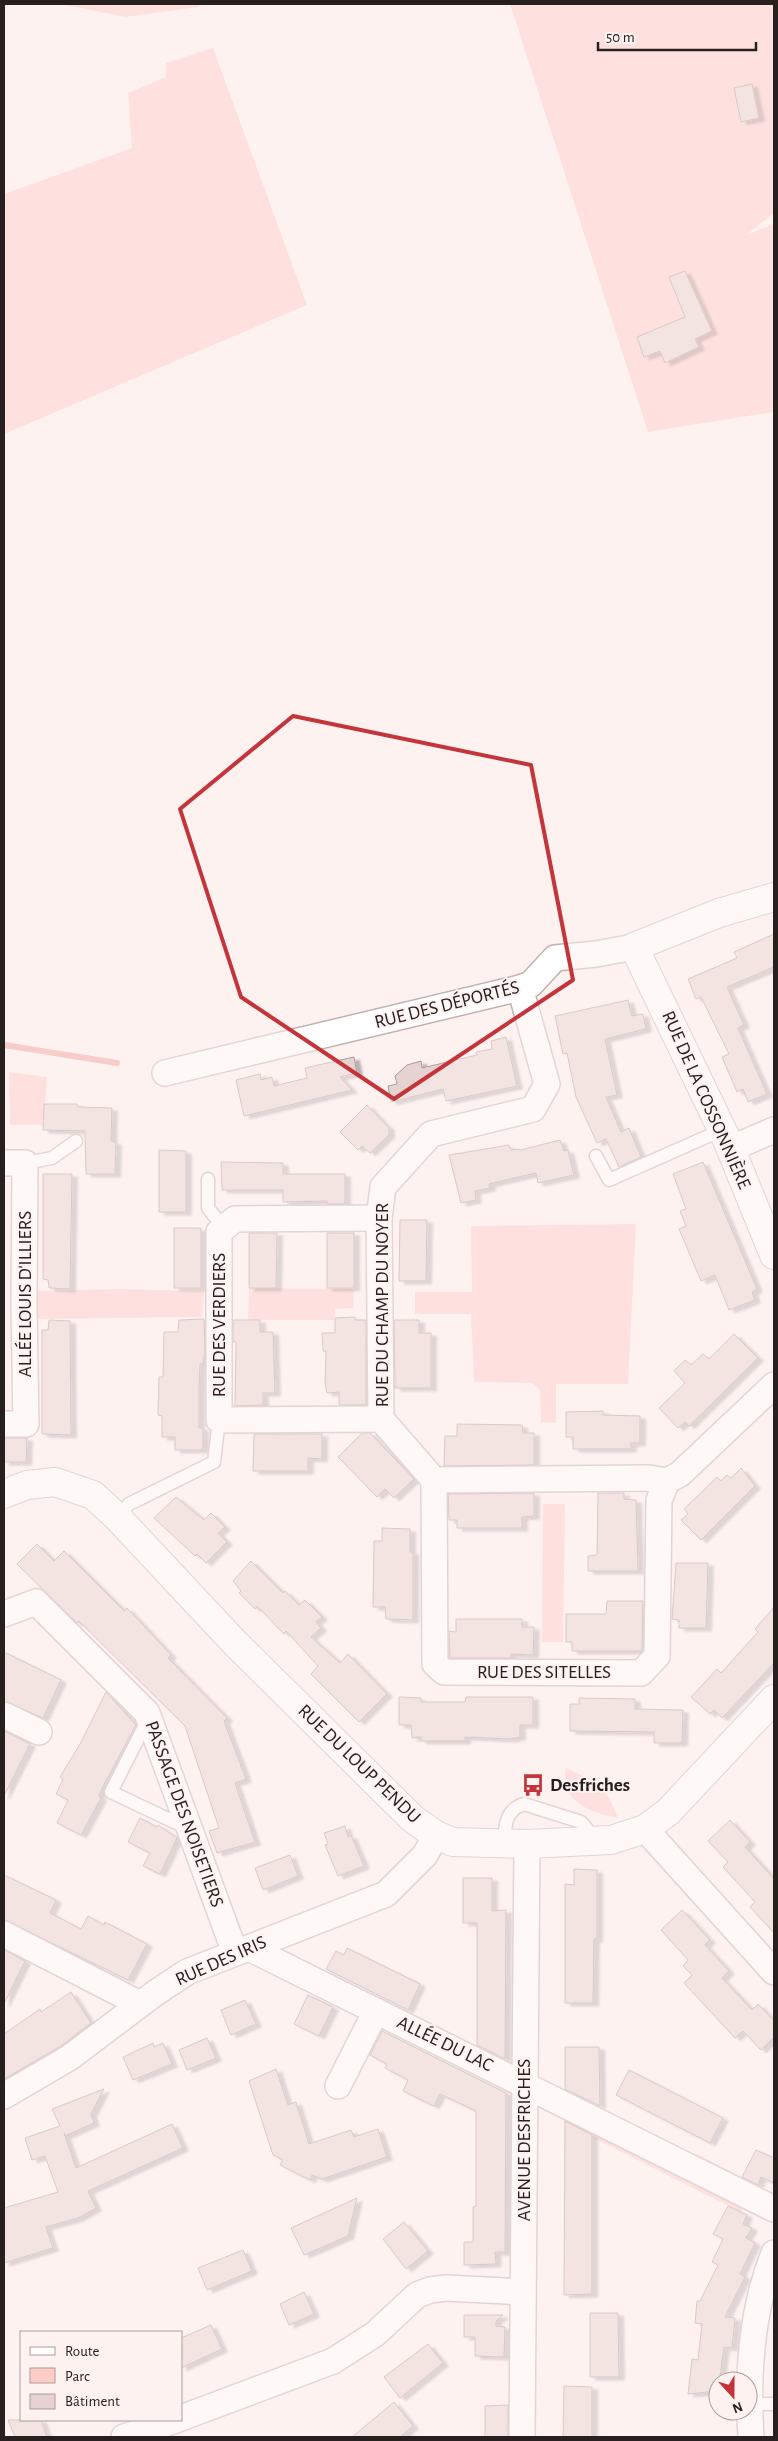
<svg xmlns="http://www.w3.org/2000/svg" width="778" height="2441" font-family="'Alegreya Sans',sans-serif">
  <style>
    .green { fill: #ffccc8 }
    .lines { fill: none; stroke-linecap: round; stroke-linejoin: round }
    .stream { stroke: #eea09c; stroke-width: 6 }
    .building { fill: #e6d2d1; stroke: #ac9998; filter: url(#shadow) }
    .service-casing { stroke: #c4b1b0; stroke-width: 15 }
    .minor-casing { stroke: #c4b1b0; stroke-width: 28 }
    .tertiary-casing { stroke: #c4b1b0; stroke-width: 30 }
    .service { stroke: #fff; stroke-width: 12 }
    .minor { stroke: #fff; stroke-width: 25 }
    .tertiary { stroke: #fff; stroke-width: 28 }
    .marked { fill: none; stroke: #c3343b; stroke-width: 4; stroke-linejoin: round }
    .labels { text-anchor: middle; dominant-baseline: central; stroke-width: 4; stroke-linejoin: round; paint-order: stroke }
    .street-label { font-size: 19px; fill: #27201f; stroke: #fef2f1 }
    .poi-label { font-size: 19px; font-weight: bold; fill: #27201f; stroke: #fef2f1; text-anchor: start }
  </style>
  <defs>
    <filter id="shadow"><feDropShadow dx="5.5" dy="3" stdDeviation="1" flood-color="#0004"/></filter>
  </defs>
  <rect width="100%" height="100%" fill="#fef2f1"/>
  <g class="green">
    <polygon points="60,4 198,4 199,7 125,17"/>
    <polygon points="510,4 774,4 774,213 746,235 774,224 774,412 648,432"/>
    <polygon points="213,48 307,305 4,434 4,194 132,148 128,93 166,77 166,63"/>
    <polygon points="9,1072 47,1077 43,1125 10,1125"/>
    <polygon points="636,1224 628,1384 556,1384 556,1423 541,1422 540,1390 532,1383 474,1382 471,1314 415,1314 415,1292 472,1292 471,1226"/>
    <polygon points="249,1288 354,1289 353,1308 335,1309 335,1320 248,1320"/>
    <polygon points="116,1289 204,1291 202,1317 36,1319 37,1291"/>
    <polygon points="543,1504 565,1504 563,1642 542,1642"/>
    <path d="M566,1768C596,1781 606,1786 618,1818C591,1813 559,1802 566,1768Z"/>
    <polygon points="565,2114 746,2203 741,2212 564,2123"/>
    <polygon points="697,2154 738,2175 736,2178 691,2163"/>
  </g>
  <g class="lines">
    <polyline class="stream" points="4,1045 117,1063"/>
  </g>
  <g class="building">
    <polygon points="752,84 759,118 741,122 734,88"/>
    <polygon points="685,271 712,331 695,339 699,347 665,363 660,351 644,357 637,337 685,317 669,277"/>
    <polygon points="774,934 774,967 727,987 744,1025 738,1028 767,1094 748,1102 743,1089 737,1092 722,1057 729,1054 701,997 696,999 688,979 737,958 734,952"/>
    <polygon points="628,1000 632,1016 643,1014 646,1029 605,1039 617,1095 606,1097 621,1132 629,1128 641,1157 619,1167 606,1139 597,1143 576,1097 567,1053 563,1054 555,1016"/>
    <polygon points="506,1037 517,1086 446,1101 443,1089 391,1102 388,1086 397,1084 395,1076 407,1065 421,1061 422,1068 477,1055 476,1052 492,1049 491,1041"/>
    <polygon points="354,1057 357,1073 340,1077 352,1090 244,1116 236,1080 260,1074 261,1080 272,1077 274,1086 307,1078 305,1068"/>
    <polygon points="44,1104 77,1104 78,1107 112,1108 111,1141 116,1142 115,1174 86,1174 85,1131 43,1130"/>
    <polygon points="367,1105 389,1128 389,1135 370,1153 362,1146 358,1150 340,1132"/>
    <polygon points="560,1140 564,1151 568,1150 574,1175 538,1183 536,1173 489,1184 490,1188 475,1191 476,1200 461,1203 449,1155 509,1145 511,1150 519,1149 520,1150"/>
    <polygon points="159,1150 186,1151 186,1212 159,1212"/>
    <polygon points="221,1162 283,1163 283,1174 345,1174 345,1204 327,1204 327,1201 283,1202 283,1190 222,1190"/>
    <polygon points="703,1162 757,1289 752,1292 755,1300 729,1310 715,1275 701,1281 679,1229 686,1226 680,1211 686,1209 673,1174"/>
    <polygon points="43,1174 72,1174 70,1289 49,1288 48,1280 43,1279"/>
    <polygon points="400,1220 427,1220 426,1281 399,1281"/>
    <rect x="174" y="1228" width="27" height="60"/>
    <polygon points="249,1233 277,1233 276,1288 249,1288"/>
    <rect x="327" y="1233" width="27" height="55"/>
    <polygon points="355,1317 355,1320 366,1320 366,1405 339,1405 339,1392 327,1393 325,1384 326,1351 323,1351 322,1333 335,1333 335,1318"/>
    <polygon points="204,1319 205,1352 203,1364 200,1364 199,1387 199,1428 203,1428 203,1450 175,1450 175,1437 162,1437 162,1416 158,1415 159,1377 163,1377 164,1332 178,1332 179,1320"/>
    <polygon points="49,1320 70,1321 71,1435 42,1434 42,1330 48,1330"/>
    <polygon points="233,1320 260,1320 260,1332 273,1332 275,1393 263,1393 263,1405 235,1406 236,1342 233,1342"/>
    <polygon points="394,1320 419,1320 419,1333 431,1333 431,1388 395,1388"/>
    <polygon points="734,1334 758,1358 689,1426 685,1422 678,1428 659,1408 685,1383 674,1371 685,1360 691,1365 703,1354 709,1359"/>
    <polygon points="603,1411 603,1415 640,1416 640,1443 631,1443 631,1449 573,1449 573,1437 566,1437 566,1412"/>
    <polygon points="457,1424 522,1425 523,1433 534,1433 534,1465 444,1466 445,1436 457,1436"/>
    <polygon points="362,1433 370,1433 414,1479 394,1498 385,1489 377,1497 338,1457"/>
    <polygon points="254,1434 322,1434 322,1459 308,1458 308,1471 253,1471"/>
    <polygon points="4,1438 27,1438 26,1462 4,1462"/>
    <polygon points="741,1468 755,1486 701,1540 681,1520 688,1514 684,1509 717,1477 721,1481 727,1475 731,1478"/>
    <polygon points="534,1493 534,1516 522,1517 522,1528 457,1528 457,1520 449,1520 448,1494"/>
    <polygon points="598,1493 624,1493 624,1499 636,1500 638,1571 588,1571 588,1556 597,1555"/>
    <polygon points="176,1497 204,1520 211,1513 225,1527 218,1533 227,1542 206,1563 197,1554 195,1556 154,1518"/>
    <polygon points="382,1528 410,1529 410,1552 413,1552 413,1620 386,1619 385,1607 373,1607 374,1541 382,1541"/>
    <polygon points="37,1544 54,1561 64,1551 124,1611 127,1608 171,1655 168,1658 227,1718 224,1721 246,1779 235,1783 255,1842 217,1853 209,1831 219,1828 185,1726 79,1621 77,1623 17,1564"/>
    <polygon points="251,1561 283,1593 285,1591 299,1605 305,1600 322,1617 316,1622 321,1628 311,1637 340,1663 348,1654 387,1694 359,1722 311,1674 318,1666 286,1631 284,1634 257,1606 255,1609 239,1593 241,1591 233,1581"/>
    <polygon points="676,1563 708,1563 706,1628 679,1628 679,1620 672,1619"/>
    <polygon points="607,1601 643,1601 642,1651 572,1651 572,1642 566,1642 566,1614 606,1614"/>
    <polygon points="774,1607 774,1663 722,1718 714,1710 710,1714 691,1697 717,1669 721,1673 758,1632 755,1629"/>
    <polygon points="456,1619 522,1619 522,1627 534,1627 533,1655 511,1654 511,1658 450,1658 449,1631 456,1632"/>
    <polygon points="4,1652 61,1680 43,1718 4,1701"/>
    <polygon points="106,1692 136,1725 102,1788 99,1796 101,1798 81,1835 57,1823 68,1800 56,1794 63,1779 60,1777 80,1744"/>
    <polygon points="399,1697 421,1698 421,1702 465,1702 466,1697 533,1697 533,1725 520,1725 520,1737 510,1739 465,1737 465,1741 421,1741 421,1737 412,1738 411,1725 399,1725"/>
    <polygon points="579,1698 635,1699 635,1709 683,1710 682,1743 654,1743 654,1732 570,1731 570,1704 579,1704"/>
    <polygon points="4,1731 30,1744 4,1796"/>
    <polygon points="140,1818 157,1827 158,1825 177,1838 160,1874 143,1866 150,1853 128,1842"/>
    <polygon points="730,1820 750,1842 745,1847 774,1879 774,1933 750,1907 755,1902 723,1867 728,1862 708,1841"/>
    <polygon points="345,1826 348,1837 351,1835 364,1866 338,1876 325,1845 328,1844 324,1833"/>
    <polygon points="290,1855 298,1876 263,1890 255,1868"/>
    <polygon points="574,1869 597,1870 597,1939 594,1939 593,2003 565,2003 565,1884 574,1885"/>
    <polygon points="4,1875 56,1900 50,1913 81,1929 88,1916 104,1925 105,1922 147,1944 128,1980 4,1920"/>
    <polygon points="463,1878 492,1878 492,1911 506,1910 505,2059 477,2045 477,1923 463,1923"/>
    <polygon points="682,1910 710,1940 705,1945 729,1971 722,1978 752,2010 758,2004 774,2021 774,2037 761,2050 743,2031 735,2038 684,1983 692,1975 683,1966 688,1960 661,1930"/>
    <polygon points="347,1948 420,1984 408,2010 326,1969 336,1951 344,1955"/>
    <polygon points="4,1950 25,1961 4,2004"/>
    <polygon points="71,1992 91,2023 61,2046 4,2079 4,2034 40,2009 41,2012"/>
    <polygon points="308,1995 333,2007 319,2036 294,2024"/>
    <polygon points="245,2000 256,2024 231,2035 221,2010"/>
    <polygon points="382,2031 506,2093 505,2252 495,2252 496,2264 464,2265 464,2242 473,2242 473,2207 476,2206 476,2111 440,2094 434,2106 403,2091 408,2080 385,2068 387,2064 370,2055"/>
    <polygon points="207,2038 216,2058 187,2070 179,2050"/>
    <polygon points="153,2043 154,2047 163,2043 172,2064 133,2080 123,2057"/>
    <polygon points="565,2047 599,2047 600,2106 565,2089"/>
    <polygon points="276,2069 288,2105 296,2102 309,2144 351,2130 354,2137 378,2129 387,2157 322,2179 312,2175 310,2180 280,2165 283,2160 273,2155 249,2081"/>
    <polygon points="629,2070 723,2118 710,2143 616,2095"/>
    <polygon points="104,2089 91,2114 94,2123 65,2136 64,2133 76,2168 172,2124 183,2148 88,2191 96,2208 78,2218 46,2227 53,2248 4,2263 4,2208 58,2192 45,2156 32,2160 25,2138 60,2126 52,2109"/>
    <polygon points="565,2121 592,2135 592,2294 564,2295"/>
    <polygon points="756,2150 774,2158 774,2183 761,2177 758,2185 742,2177"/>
    <polygon points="357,2198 348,2236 304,2255 291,2228"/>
    <polygon points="728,2206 747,2215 743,2224 752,2228 746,2238 755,2243 740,2274 745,2277 725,2317 735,2318 732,2348 724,2347 718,2391 688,2394 692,2359 698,2360 702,2324 695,2323 697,2301 700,2301 718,2265 712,2262 723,2239 713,2234"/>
    <polygon points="404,2222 428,2251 406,2269 383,2239"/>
    <polygon points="243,2250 252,2271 207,2290 198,2268"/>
    <polygon points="304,2292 314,2314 289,2325 280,2304"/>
    <polygon points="590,2313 618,2313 619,2377 590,2377"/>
    <polygon points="464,2315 503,2315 496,2321 496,2326 505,2327 504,2357 475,2356 475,2337 464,2337"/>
    <polygon points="211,2325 222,2349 181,2368 181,2338"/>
    <polygon points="428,2344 443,2363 400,2398 384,2377"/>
    <polygon points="564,2386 592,2387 592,2437 563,2437"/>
    <polygon points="394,2402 413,2426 400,2437 352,2437"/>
    <polygon points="508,2405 508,2437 485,2437 485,2406"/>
    <polygon points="8,2420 41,2420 47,2437 15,2437"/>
  </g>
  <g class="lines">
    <defs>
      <g id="service">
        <polyline points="596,1156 609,1180 722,1130"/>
        <polyline points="25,1163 52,1158 76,1141"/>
        <polyline points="208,1179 208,1208 224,1228"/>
        <polyline points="117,1517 129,1504 214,1462 219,1420"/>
        <polyline points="148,1719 111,1792 189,1829"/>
        <path d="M504,1843C505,1826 505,1810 524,1804L581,1822L587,1829L592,1841"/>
        <polyline points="749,2404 774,2404"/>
      </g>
      <g id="minor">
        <polyline points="520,988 547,1084 533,1109 431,1134 383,1187 379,1218 381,1419 434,1480 649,1478 667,1481 680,1474 774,1385"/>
        <polyline points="165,1073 520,988 531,984 555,958 596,954 634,947"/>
        <polyline points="730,1149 774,1130"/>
        <polyline points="4,1163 25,1163 24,1306 26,1424 4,1424"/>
        <polyline points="379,1218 235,1219 219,1232 219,1420 381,1419"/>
        <polyline points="434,1480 435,1664 444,1672 641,1673 657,1656 659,1500 667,1481"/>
        <polyline points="4,1614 36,1602 147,1713 235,1953"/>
        <polyline points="4,1715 39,1732"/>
        <polyline points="645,1829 774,1972"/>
        <polyline points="4,1934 140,2004"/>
        <polyline points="249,1948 774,2209"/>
        <polyline points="338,2086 376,2011"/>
        <polyline points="4,2096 69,2058 154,1994 187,1972 386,1894 425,1855 436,1835"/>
        <polyline points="181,2418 333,2361 375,2334 417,2295 430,2290 446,2288 523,2292"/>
        <polyline points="124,2437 176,2420"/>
        <polyline points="522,2437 527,1844"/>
        <path d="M751,2437C747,2375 751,2311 774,2253"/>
      </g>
      <g id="tertiary">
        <polyline points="774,897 719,913 634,947 727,1140 774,1255"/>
        <polyline points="4,1494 27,1485 55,1482 93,1495 117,1517 235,1643 413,1819 436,1835 453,1842 527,1844 611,1840 645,1829 668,1812 774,1699"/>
      </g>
    </defs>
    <use href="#service" class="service-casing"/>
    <use href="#minor" class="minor-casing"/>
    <use href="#tertiary" class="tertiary-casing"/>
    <use href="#service" class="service"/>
    <use href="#minor" class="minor"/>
    <use href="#tertiary" class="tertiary"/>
  </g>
  <path d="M0 0H778V2441H0ZM293,716L531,765L573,980L394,1099L241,997L180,809Z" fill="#fef2f1" fill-opacity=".55" fill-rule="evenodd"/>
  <path class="marked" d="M293,716L531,765L573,980L394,1099L241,997L180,809Z"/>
  <defs>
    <symbol id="bus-bare" viewBox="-9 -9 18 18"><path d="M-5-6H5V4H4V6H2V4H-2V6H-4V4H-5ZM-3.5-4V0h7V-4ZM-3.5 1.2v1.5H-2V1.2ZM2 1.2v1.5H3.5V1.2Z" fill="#c3343b" stroke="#fef2f1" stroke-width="2.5" paint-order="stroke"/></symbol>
  </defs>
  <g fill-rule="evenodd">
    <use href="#bus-bare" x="517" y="1769" width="32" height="32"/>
  </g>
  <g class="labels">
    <g class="street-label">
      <text transform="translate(447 1005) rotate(-14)">RUE DES DÉPORTÉS</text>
      <text transform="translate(706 1100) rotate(66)">RUE DE LA COSSONNIÈRE</text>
      <text transform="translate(25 1294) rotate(-90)">ALLÉE LOUIS D'ILLIERS</text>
      <text transform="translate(382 1305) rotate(-90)">RUE DU CHAMP DU NOYER</text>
      <text transform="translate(219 1325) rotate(-90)">RUE DES VERDIERS</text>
      <text x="544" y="1672">RUE DES SITELLES</text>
      <text transform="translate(359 1764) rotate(44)">RUE DU LOUP PENDU</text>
      <text transform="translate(184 1814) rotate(70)">PASSAGE DES NOISETIERS</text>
      <text transform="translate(221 1961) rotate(-24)">RUE DES IRIS</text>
      <text transform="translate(445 2044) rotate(26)">ALLÉE DU LAC</text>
      <text transform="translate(524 2140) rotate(-90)">AVENUE DESFRICHES</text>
    </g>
    <g class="poi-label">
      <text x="550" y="1785">Desfriches</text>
    </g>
  </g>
  <rect width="778" height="2441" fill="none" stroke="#27201f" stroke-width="10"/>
  <rect x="20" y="2331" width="162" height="90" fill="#fef2f1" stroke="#a89e9d"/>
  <rect x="30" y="2347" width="25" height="8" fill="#ffffff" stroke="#a89e9d"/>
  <text x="65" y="2356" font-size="15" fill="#27201f">Route</text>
  <rect x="30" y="2368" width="25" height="15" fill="#ffccc8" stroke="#a89e9d"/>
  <text x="65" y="2381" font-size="15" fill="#27201f">Parc</text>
  <rect x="30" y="2394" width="25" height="15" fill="#e6d2d1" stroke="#a89e9d"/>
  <text x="65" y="2406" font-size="15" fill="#27201f">Bâtiment</text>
  <g transform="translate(733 2396) rotate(159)"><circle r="24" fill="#fef2f1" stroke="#a89e9d"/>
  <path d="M0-4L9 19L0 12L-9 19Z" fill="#c3343b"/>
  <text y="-8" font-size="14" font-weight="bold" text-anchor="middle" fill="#27201f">N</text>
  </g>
  <path d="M598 42v8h158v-8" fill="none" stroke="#27201f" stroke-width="2.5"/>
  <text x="606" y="42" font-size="15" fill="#27201f" stroke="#fef2f1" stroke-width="4" paint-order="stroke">50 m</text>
</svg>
